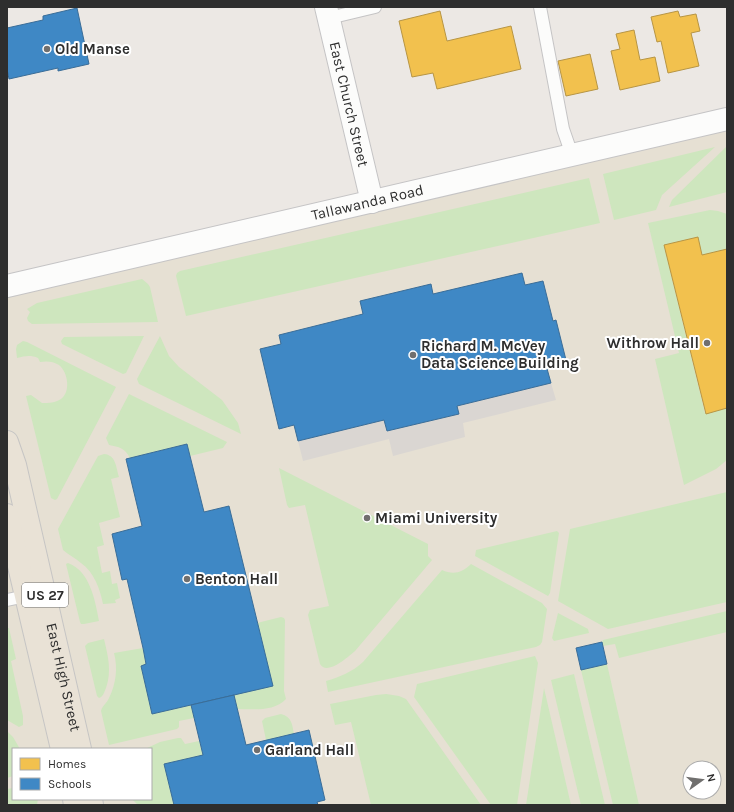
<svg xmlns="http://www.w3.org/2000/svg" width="734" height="812" font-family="Karla,sans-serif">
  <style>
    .education { fill: #e6e0d3; fill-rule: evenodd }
    .green { fill: #cee6be }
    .plaza { fill: #dad6d2 }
    .homes { fill: #f2c14e; stroke: #b79544 }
    .schools { fill: #3f88c5; stroke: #3a6d98 }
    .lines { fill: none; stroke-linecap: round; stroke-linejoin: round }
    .service-casing { stroke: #c5c4c5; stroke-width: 14 }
    .minor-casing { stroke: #c5c4c5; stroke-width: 24 }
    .tertiary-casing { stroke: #c5c4c5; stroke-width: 24 }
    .trunk-casing { stroke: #c6c5c4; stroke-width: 24 }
    .service { stroke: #fcfcfb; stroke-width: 12 }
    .minor { stroke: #fcfcfb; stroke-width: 22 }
    .tertiary { stroke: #fcfcfb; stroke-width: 22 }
    .trunk { stroke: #e9e2d6; stroke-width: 22 }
    .poi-dot { fill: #706f6e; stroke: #fff; stroke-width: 1.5 }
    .labels { text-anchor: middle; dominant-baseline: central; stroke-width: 4; stroke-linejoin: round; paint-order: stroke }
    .shield { fill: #fff; stroke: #6d6d6d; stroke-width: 1 }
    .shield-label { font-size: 14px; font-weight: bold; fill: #2e2e2e }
    .poi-label { font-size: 15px; font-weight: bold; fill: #2e2e2e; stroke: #fff; text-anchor: start }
    .street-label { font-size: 15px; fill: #2e2e2e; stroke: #fff }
  </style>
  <rect width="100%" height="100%" fill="#ece8e4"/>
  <path class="education" d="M727,119V805H7V286ZM13,749H151V799H13ZM690,768H714V792H690Z"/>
  <g class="green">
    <polygon points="727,146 727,192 669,207 672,200"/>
    <polygon points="715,147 662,195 656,210 614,220 603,174"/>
    <polygon points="589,178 600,223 186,316 176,276 177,273 180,271"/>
    <polygon points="710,210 718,211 727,214 727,249 702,255 697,237 664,246 705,413 727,408 727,460 716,469 684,485 655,359 679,353 648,223"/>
    <polygon points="142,279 148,284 150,287 158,322 32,324 28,321 27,318 30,312 27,309 37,303"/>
    <polygon points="144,336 126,373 123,374 62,344 61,341 64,337"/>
    <polygon points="160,336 169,356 179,367 222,400 238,423 241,434 139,384 137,379"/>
    <path d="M23,341L27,342L116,387L57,499L55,500L51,498L26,396L31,395L42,403C49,403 55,403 61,399C71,392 68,372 59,365C53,361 46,361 40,362L38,358C31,355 25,356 17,358L16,349L17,345Z"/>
    <path d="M129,394L227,442L223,448L190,456L187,444L130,458C125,448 119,447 109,445L106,438Z"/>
    <path d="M104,454C116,455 116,467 119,477L111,479L120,517L99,523L104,545L97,547L102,573L110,571L112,584L117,583L120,598L115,600L116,603L103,604C100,589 94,572 81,563C75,558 69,555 63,550L58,529L98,456Z"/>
    <path d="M279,468L428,544V556L432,560L355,651C348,657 327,676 320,664L308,615L310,610L329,606L305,505L289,508L287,505Z"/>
    <polygon points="727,492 727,602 608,629 558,601 570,529"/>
    <polygon points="557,531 559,533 550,593 548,596 475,556 476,550"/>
    <path d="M68,563C90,571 95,600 99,621L84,624H81L80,622L66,564Z"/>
    <path d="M471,564L542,603L547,609L542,642L540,645L536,647L328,692L326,681C340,677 352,672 363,662L442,570C453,575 462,573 471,564Z"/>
    <polygon points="727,611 727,632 619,658 615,644 603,646 602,642 603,640"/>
    <polygon points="558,613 588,629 589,633 554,641 552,638"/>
    <path d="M281,617L284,618L285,620L284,691L286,699C274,712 254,709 237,709L234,695L272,685L257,623Z"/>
    <polygon points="7,628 9,628 16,659 11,661 23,716 23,725 19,727 7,720"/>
    <path d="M104,639C108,656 112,671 106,688C104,692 104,696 99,698L97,696L85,646L88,643Z"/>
    <path d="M143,648L146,664L141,666L152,714L191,705L194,718L179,721V727L177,729L109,745L101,711C102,706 107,703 109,698C116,684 118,668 114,653Z"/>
    <polygon points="535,656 538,663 517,805 491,805 414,697 417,684"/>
    <polygon points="607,664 639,805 613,805 581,670"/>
    <polygon points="574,674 605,805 581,805 551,680"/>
    <polygon points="544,688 571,805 526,805"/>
    <polygon points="386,694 399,696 406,699 481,805 371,805 351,722 335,725 330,704 376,695"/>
    <path d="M281,714C292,717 292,724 294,734L266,740L262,721L265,718Z"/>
    <polygon points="7,731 13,737 20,749 13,749 13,776 7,778"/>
    <polygon points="178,738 181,738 185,744 199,741 203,755 164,764 174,805 138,805 132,799 151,799 151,749 145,749 160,742"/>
    <polygon points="13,788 13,799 38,799 37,805 7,805 7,789"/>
  </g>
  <polygon class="plaza" points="551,383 556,400 463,423 465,437 393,456 389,439 303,461 298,441 384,420 387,431 459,414 457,406"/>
  <g class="homes">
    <polygon points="440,11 447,41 511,26 521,69 437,89 433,73 412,77 399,21"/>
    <polygon points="678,11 680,17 696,14 700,31 691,33 699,66 668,73 661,41 657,42 651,17"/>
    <polygon points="634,30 640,60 655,57 660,81 620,90 611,51 620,49 616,34"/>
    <polygon points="590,54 598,89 566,96 558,61"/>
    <polygon points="698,237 702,255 727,249 727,408 706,414 664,245"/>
  </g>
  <g class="schools">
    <polygon points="77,8 89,64 58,71 58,68 9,79 7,69 7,28 43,20 43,16"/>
    <polygon points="522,273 525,285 543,281 553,321 556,320 566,360 546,365 551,383 457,406 459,414 387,431 384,420 298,441 294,425 279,429 260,349 281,344 279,335 363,314 360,301 431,284 433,294"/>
    <polygon points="187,444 204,512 229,506 273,686 152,714 141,666 146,664 143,648 127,579 122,580 112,534 142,526 126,459"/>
    <polygon points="602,642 607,664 581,670 576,648"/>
    <polygon points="234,695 246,745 309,730 325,800 317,802 318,805 174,805 164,764 203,755 191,705"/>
  </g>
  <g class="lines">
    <defs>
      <g id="service">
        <polyline points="540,7 563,129 572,155"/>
        <polyline points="329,18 375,7"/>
        <polyline points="7,600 26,596"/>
      </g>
      <g id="minor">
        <path id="s1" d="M326,7L372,202"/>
      </g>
      <g id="tertiary">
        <path id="s2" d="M7,286L727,119"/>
      </g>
      <g id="trunk">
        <path id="s3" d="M7,442L15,465L80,749"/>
        <polyline points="7,515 62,749"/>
        <polyline points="74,799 75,805"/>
        <polyline points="91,799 92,805"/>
      </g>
    </defs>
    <use href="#service" class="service-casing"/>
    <use href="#minor" class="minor-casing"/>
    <use href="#tertiary" class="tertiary-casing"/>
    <use href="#trunk" class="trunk-casing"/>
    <use href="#service" class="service"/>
    <use href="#minor" class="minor"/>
    <use href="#tertiary" class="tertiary"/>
    <use href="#trunk" class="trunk"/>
  </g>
  <g class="poi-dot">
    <circle cx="47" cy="49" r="4"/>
    <circle cx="707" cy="343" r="4"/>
    <circle cx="413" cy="355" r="4"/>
    <circle cx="367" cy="518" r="4"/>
    <circle cx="187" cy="579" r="4"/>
    <circle cx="257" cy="750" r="4"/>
  </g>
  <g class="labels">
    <rect class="shield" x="22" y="583" width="46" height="24" rx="3"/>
    <g class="shield-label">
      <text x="45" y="595">US 27</text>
    </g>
    <g class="poi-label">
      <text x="55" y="49">Old Manse</text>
      <text x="699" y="343" text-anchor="end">Withrow Hall</text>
      <text x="421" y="346">Richard M. McVey<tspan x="421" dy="17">Data Science Building</tspan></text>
      <text x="375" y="518">Miami University</text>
      <text x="195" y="579">Benton Hall</text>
      <text x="265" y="750">Garland Hall</text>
    </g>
    <g class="street-label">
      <text stroke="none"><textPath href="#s1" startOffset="100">East Church Street</textPath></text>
      <text stroke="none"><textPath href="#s2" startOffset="370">Tallawanda Road</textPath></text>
      <text stroke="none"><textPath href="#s3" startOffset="242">East High Street</textPath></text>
    </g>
  </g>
  <rect width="734" height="812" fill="none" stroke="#2e2e2e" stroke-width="16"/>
  <rect x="12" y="748" width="140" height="52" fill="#ffffff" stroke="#ababab"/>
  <rect x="20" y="758" width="20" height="12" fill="#f2c14e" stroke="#ababab"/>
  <text x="48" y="768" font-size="12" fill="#2e2e2e">Homes</text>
  <rect x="20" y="778" width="20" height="12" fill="#3f88c5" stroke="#ababab"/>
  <text x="48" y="788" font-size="12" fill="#2e2e2e">Schools</text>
  <g transform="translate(702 780) rotate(76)"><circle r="19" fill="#ffffff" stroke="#ababab"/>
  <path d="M0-3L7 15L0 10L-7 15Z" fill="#706f6e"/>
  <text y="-6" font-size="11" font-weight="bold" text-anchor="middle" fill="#2e2e2e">N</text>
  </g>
</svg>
